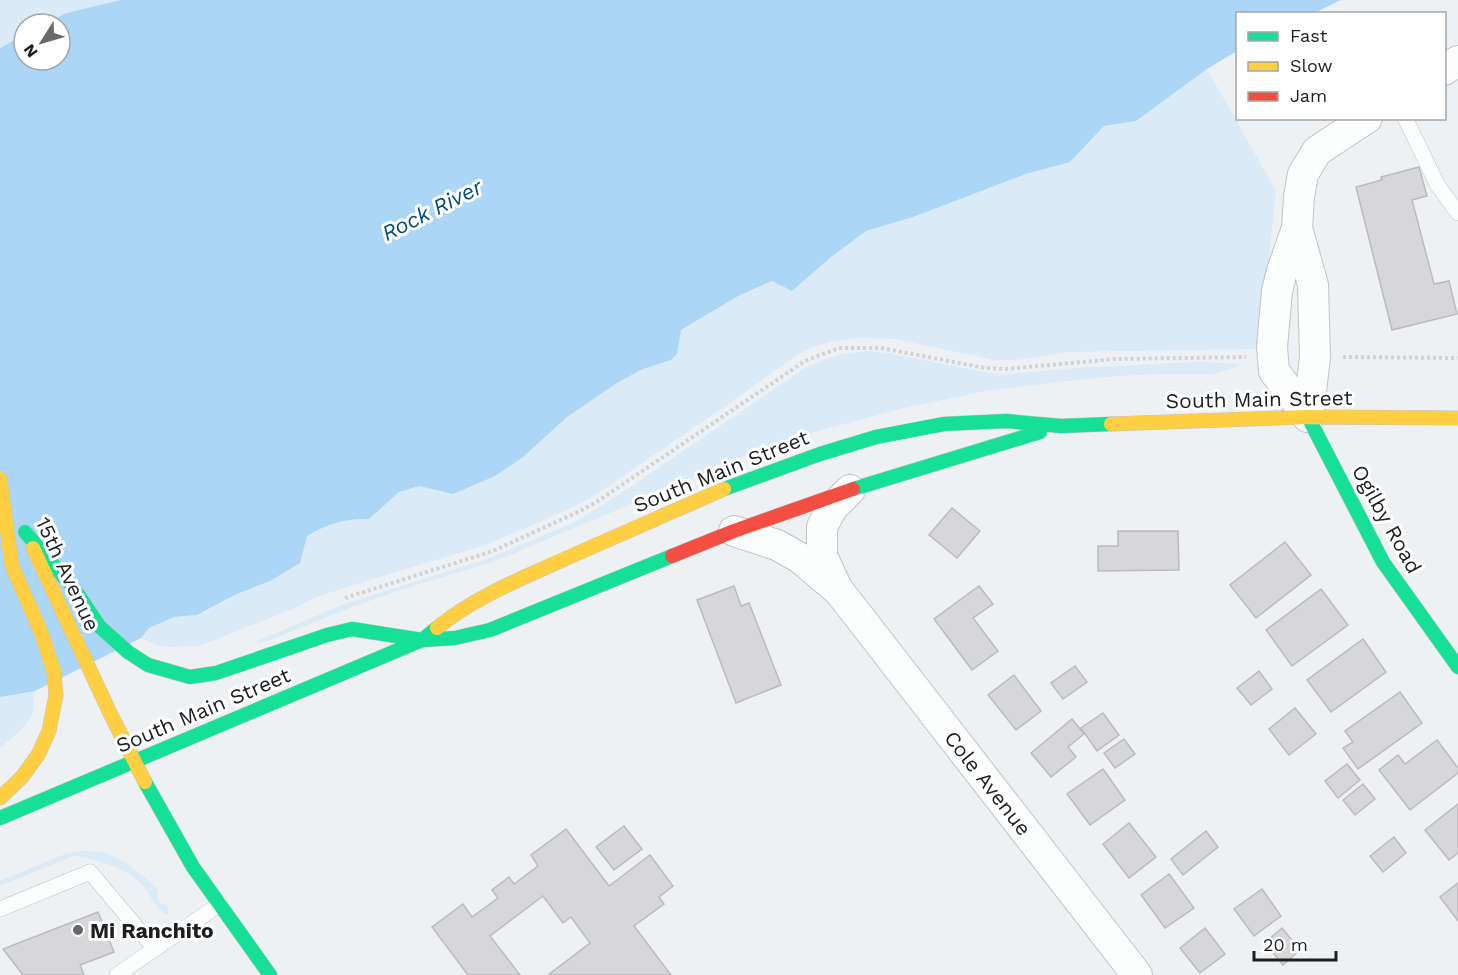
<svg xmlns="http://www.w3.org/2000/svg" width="1458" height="975" font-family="'Work Sans',sans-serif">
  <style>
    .green { fill: #daeaf7 }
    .water { fill: #acd6f5 }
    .building { fill: #d7d6d8; stroke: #bbbbbc; stroke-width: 1.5 }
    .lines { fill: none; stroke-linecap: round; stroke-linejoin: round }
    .lane-casing { stroke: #c1c3c5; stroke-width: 16 }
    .street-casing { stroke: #c1c3c5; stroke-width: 32 }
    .fast-casing { stroke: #c1c3c5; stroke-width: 15 }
    .slow-casing { stroke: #c1c3c5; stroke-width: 15 }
    .jam-casing { stroke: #c1c3c5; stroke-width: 15 }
    .path { stroke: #d1d2d3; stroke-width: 4; stroke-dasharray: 3 3; stroke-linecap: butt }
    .lane { stroke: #fcfdfd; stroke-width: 15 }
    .street { stroke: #fcfdfd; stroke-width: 30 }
    .fast { stroke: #16e098; stroke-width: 14 }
    .slow { stroke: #ffcf43; stroke-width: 14 }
    .jam { stroke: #f24e42; stroke-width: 14 }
    .poi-dot { fill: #66686a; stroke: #fff; stroke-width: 2 }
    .labels { text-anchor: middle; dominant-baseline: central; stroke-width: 6; stroke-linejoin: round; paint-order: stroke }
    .street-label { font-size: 21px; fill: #1c1e20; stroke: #fff }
    .poi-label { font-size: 21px; font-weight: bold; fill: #1c1e20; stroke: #fff; text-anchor: start }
    .water-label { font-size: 22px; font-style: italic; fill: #004c74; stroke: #fff }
  </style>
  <rect width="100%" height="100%" fill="#eef1f4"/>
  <g class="green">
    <polygon points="0,0 121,0 66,13 45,24 24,24 24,35 0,48"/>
    <path d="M1207,69L1276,191L1261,338L1255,349L1067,352L1017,360H995L894,339L861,338L830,342L810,348L797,355L727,405L597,494L581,503L524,529L485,545L350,586L314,598L293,609L212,641L198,646L172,647L156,645L141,638L149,628L160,623L174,617L197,615L225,602L237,594L270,581L299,563L307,536C330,523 343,519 369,519L399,492L419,486L453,494L522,458L567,417L617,383L643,369L671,360L677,354L680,331L738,296L772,281L792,291L831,257L866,231L913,217L1026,174L1070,162L1104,126L1136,121Z"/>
    <path d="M868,351L887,353L1001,375L1075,368L1134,365L1199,362L1241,364L1231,369L1213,374H1164L1119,376L1075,380L986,391L904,408L811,433L721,464L662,491L493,562L410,587L355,606L268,641L257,643V641L344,604L487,559L577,521L623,492L805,368C828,357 842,353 868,351Z"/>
    <polygon points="35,691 32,716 20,731 0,748 0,695"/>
    <path d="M82,851C88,851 95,851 101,852C123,857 141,874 158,889V894L156,896L162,905L165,903L168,908V914C156,910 153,899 146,890C142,884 134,877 128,873C117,866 87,857 74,856L0,886V881L7,878L65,854Z"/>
  </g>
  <path class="water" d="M121,0H1341L1314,13L1238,14L1237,51L1207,69L1136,121L1104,126L1070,162L1026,174L913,217L866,231L831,257L792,291L772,281L738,296L681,330L677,354L671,360L643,369L617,383L567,417L522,458L495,476L453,494L419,486L399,492L369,519C343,519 330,523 307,536L300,563L270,581L237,594L197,615L174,617L149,628L141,638L35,691L0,697V48L24,35V60H60V24H45L66,13Z"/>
  <g class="building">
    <polygon points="1419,167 1427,196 1412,200 1434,284 1449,281 1457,314 1392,330 1356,187 1382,180 1381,177"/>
    <polygon points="952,508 980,531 957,558 929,535"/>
    <polygon points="1118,531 1178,531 1179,570 1098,571 1098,546 1118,546"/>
    <polygon points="1285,542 1311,575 1256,618 1230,585"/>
    <polygon points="734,586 741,606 749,603 781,685 736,703 697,600"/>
    <polygon points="979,586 993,604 973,618 998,651 972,670 934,619"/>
    <polygon points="1321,589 1348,625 1292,666 1266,630"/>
    <polygon points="1363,639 1386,672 1331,712 1307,680"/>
    <polygon points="1075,666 1087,682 1063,699 1051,683"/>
    <polygon points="1259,671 1272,689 1251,705 1237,688"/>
    <polygon points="1014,675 1041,711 1016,730 988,695"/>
    <polygon points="1400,692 1422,723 1358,769 1343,748 1353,742 1345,731"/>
    <polygon points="1295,708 1316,734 1289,755 1269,729"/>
    <polygon points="1103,713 1119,735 1097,751 1081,728"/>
    <polygon points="1072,719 1084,734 1068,747 1076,757 1051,777 1031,753"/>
    <polygon points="1124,739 1135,754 1115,768 1104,753"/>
    <polygon points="1437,740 1458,768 1458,773 1410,810 1379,770 1398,755 1405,764"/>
    <polygon points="1347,764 1360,780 1338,798 1325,781"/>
    <polygon points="1103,769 1125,800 1090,825 1067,794"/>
    <polygon points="1363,784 1375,799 1355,815 1343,800"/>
    <polygon points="1458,804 1458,853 1449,860 1425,830"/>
    <polygon points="1129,823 1156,857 1129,878 1103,844"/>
    <polygon points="624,826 642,849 614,870 596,847"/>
    <polygon points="566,829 609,886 650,855 673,886 659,897 664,904 634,926 671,975 548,975 590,943 571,917 563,923 543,896 490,936 520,975 468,975 432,927 463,904 472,917 498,898 492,890 509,877 514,884 538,866 531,855"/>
    <polygon points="1206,831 1218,847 1183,875 1171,859"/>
    <polygon points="1394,837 1406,853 1383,872 1370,856"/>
    <polygon points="1169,874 1194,908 1165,928 1141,895"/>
    <polygon points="1458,883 1458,921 1440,897"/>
    <polygon points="1262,889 1281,916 1254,936 1234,909"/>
    <polygon points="98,912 114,952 80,965 84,975 23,975 3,949"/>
    <polygon points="1205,928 1225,954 1200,973 1180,948"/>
    <polygon points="1282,928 1300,950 1283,965 1265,943"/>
  </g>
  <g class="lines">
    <defs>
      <g id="lane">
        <polyline points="1405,118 1438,186 1458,213"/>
        <polyline points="0,909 90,872 155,949"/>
        <polyline points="117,975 220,904"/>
      </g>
      <g id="street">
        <polyline points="1444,70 1458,61"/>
        <polyline points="1297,228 1313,285 1315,357 1308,417"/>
        <polyline points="1308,417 1274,371 1272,347 1277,291 1282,271 1297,228 1299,197 1303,174 1317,151 1367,118"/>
        <polyline points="734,531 777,545 800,558 839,591 1137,975"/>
        <polyline points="836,586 822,556 822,527 832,508 850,490"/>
      </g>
      <g id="fast">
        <polyline points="1308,417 1383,562 1458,667"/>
        <polyline points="724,489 820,454 876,437 944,424 1006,421 1061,426 1111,424"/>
        <polyline points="853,489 1040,432"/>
        <polyline points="25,532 75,590 99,626 128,652 148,665 190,677 216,673 327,635 352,629 422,640 455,638 490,630 672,556"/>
        <polyline points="145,782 193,867 270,975"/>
        <polyline points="0,818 422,640 437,628"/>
      </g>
      <g id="slow">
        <polyline points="1111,424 1308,417 1458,418"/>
        <polyline points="0,479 12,566 41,632 54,672 56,695 49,731 38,755 22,777 0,798"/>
        <polyline points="33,548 110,713 145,782"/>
        <path d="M437,628C473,598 525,577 567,558C620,535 672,512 724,489"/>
      </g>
      <polyline id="jam" points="672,556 734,531 853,489"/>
    </defs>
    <use href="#lane" class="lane-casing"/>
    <use href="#street" class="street-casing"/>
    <use href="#fast" class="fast-casing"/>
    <use href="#slow" class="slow-casing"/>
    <use href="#jam" class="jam-casing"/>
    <g class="path">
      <polyline points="1343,357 1458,358"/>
      <polyline points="345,598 493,551 580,511 598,501 805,361 839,348 881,348 985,368 1005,369 1116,359 1246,357"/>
    </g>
    <use href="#lane" class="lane"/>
    <use href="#street" class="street"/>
    <use href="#fast" class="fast"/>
    <use href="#slow" class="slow"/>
    <use href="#jam" class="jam"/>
  </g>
  <circle class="poi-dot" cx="78" cy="930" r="6"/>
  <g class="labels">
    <g class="street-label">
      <text transform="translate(1259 399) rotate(-1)">South Main Street</text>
      <text transform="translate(721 471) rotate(-22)">South Main Street</text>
      <text transform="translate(1387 519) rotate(61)">Ogilby Road</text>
      <text transform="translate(68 574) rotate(65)">15th Avenue</text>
      <text transform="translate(203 710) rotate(-23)">South Main Street</text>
      <text transform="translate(988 783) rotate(52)">Cole Avenue</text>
    </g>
    <g class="poi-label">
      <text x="90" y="930">Mi Ranchito</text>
    </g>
    <g class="water-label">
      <text transform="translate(432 210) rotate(-27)">Rock River</text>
    </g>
  </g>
  <rect x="1236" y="12" width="210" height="108" fill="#ffffff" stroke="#a4a5a6" stroke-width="1.5"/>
  <rect x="1248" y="32" width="30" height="9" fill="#16e098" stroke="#a4a5a6" stroke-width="1.5"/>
  <text x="1290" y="42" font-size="18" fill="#1c1e20">Fast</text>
  <rect x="1248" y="62" width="30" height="9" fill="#ffcf43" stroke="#a4a5a6" stroke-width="1.5"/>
  <text x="1290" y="72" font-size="18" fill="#1c1e20">Slow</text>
  <rect x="1248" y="92" width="30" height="9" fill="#f24e42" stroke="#a4a5a6" stroke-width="1.5"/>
  <text x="1290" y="102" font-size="18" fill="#1c1e20">Jam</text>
  <g transform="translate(42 42) rotate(233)"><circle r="28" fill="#ffffff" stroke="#a4a5a6" stroke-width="1.5"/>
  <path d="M0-4.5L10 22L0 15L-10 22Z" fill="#66686a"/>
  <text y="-9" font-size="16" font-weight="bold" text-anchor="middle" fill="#1c1e20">N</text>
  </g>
  <path d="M1254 951v9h82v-9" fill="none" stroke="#1c1e20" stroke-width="3"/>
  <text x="1263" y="951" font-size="18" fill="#1c1e20" stroke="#ffffff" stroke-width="4.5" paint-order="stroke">20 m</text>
</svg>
